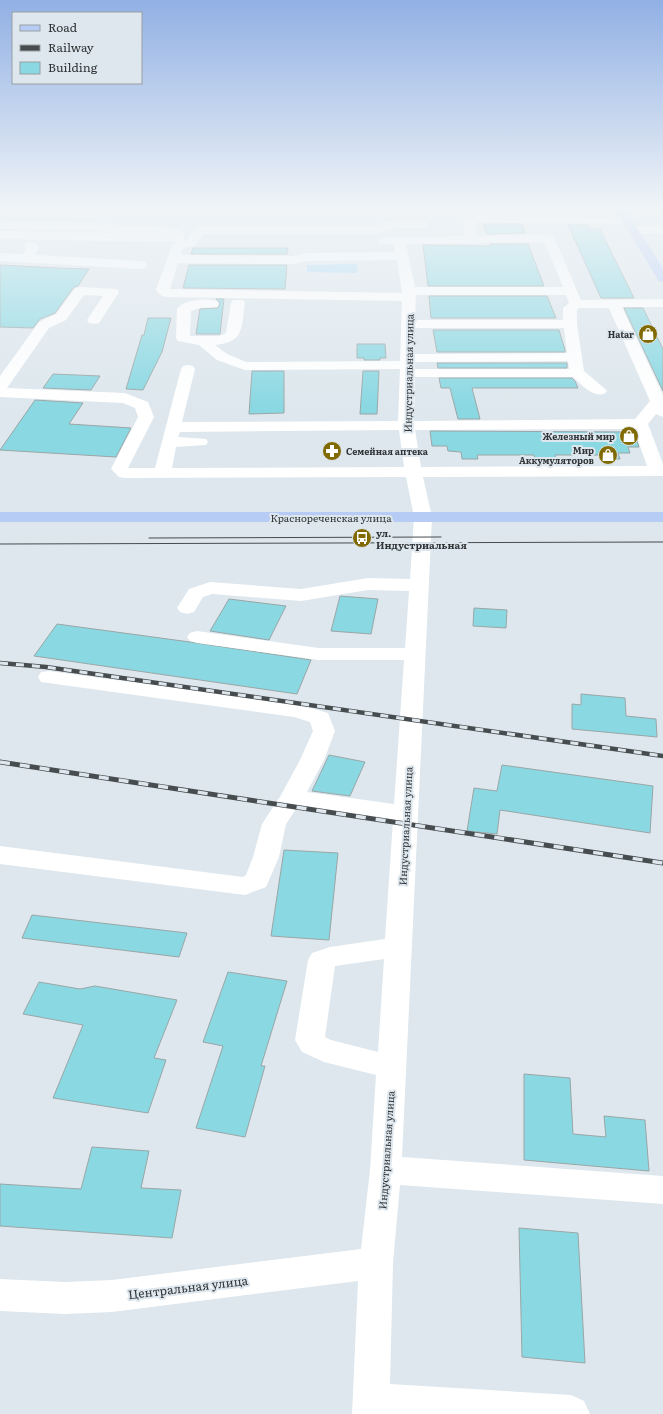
<svg xmlns="http://www.w3.org/2000/svg" width="663" height="1414" font-family="Literata,serif">
  <style>
    .green { fill: #aedbf5 }
    .building { fill: #8ad8e2; stroke: #9aa6a7 }
    .lines { fill: none; stroke-linecap: round; stroke-linejoin: round }
    .minor { fill: #fff; fill-rule: evenodd }
    .major { fill: #b6ccf5; fill-rule: evenodd }
    .tram { stroke: #474c4f; stroke-width: 1 }
    .rail-far1-casing { stroke: #474c4f; stroke-width: 4.5 }
    .rail-casing { stroke: #474c4f; stroke-width: 5 }
    .rail-far1 { stroke: #dde7ed; stroke-width: 3; stroke-dasharray: 8; stroke-linecap: butt }
    .rail { stroke: #dde7ed; stroke-width: 3.5; stroke-dasharray: 10; stroke-linecap: butt }
    .labels { text-anchor: middle; dominant-baseline: central; stroke-width: 4; stroke-linejoin: round; paint-order: stroke }
    .far-poi-label { font-size: 9px; font-weight: bold; fill: #303437; stroke: #dde7ed; text-anchor: end }
    .street-label { font-size: 10px; fill: #303437; stroke: #dde7ed }
    .poi-label { font-size: 10px; font-weight: bold; fill: #303437; stroke: #dde7ed; text-anchor: start }
    .near-street-label { font-size: 12px; fill: #303437; stroke: #dde7ed }
  </style>
  <rect width="100%" height="100%" fill="#dde7ed"/>
  <polygon class="green" points="355,264 357,265 358,272 356,273 307,272 307,265 308,265"/>
  <g class="building">
    <polygon points="483,224 522,224 525,233 487,234"/>
    <polygon points="568,225 588,225 589,229 600,229 634,298 601,298"/>
    <polygon points="490,244 528,244 544,286 428,286 423,245 490,246"/>
    <polygon points="193,248 288,248 287,254 191,254"/>
    <polygon points="0,265 57,268 89,269 78,286 74,287 55,313 40,319 33,328 0,327"/>
    <polygon points="189,265 287,265 285,289 183,288"/>
    <polygon points="429,296 547,296 556,318 431,318"/>
    <polygon points="216,299 224,299 220,334 196,334 200,309 218,308 220,303"/>
    <polygon points="624,308 643,308 663,349 663,391"/>
    <polygon points="148,318 171,318 162,352 143,390 126,389 142,335 144,335"/>
    <polygon points="433,330 559,330 565,350 565,352 437,352"/>
    <polygon points="357,344 385,344 386,358 380,358 380,360 364,360 364,358 357,358"/>
    <polygon points="437,363 567,363 567,368 438,368"/>
    <polygon points="252,371 284,371 284,413 249,414"/>
    <polygon points="363,371 379,371 377,414 360,414"/>
    <polygon points="53,374 100,376 91,390 43,388"/>
    <polygon points="439,378 572,378 575,381 578,388 472,388 480,419 458,419 450,388 441,388"/>
    <polygon points="35,400 83,403 69,424 131,428 116,457 0,450"/>
    <polygon points="430,431 634,432 639,447 628,447 630,453 618,453 620,459 601,459 600,455 555,455 556,459 535,459 534,455 477,455 478,459 462,459 461,452 448,451 447,446 432,446"/>
    <polygon points="340,596 378,599 371,634 331,631"/>
    <polygon points="229,599 286,606 269,640 210,631"/>
    <polygon points="474,608 507,610 506,628 473,626"/>
    <polygon points="57,624 190,642 311,660 297,694 34,656"/>
    <polygon points="581,694 625,698 626,716 656,719 657,737 572,729 572,704 581,705"/>
    <polygon points="329,755 365,762 350,796 312,791"/>
    <polygon points="502,765 653,786 650,833 500,810 497,834 467,831 474,788 497,791"/>
    <polygon points="284,850 338,853 329,940 271,936"/>
    <polygon points="32,915 187,933 179,957 22,938"/>
    <polygon points="228,972 287,981 261,1066 265,1066 245,1137 196,1128 223,1046 203,1042"/>
    <polygon points="39,982 80,989 95,986 177,1000 154,1058 166,1060 148,1113 53,1098 83,1025 23,1014"/>
    <polygon points="524,1074 570,1078 573,1134 606,1137 604,1116 645,1120 649,1171 524,1160"/>
    <polygon points="92,1147 149,1151 141,1188 181,1190 172,1238 0,1226 0,1184 81,1189"/>
    <polygon points="519,1228 578,1233 585,1363 522,1357"/>
  </g>
  <g class="lines">
    <g class="minor">
      <path d="M478,216L632,219L634,221L632,223L628,224L478,222L475,223L476,236L539,234L554,237L581,300L663,299V307H622L663,395V417L656,414L648,424L663,464V476L423,477L432,517L402,1157L663,1176V1204L400,1185L393,1263L390,1384L571,1395L584,1401L590,1414H352L358,1281L112,1312L65,1314L0,1311V1279L65,1282L112,1280L361,1249L370,1170L376,1075L324,1062L302,1052L295,1040L308,960L312,953L330,947L385,939L393,820L298,806L286,824L279,857L266,887L245,895L0,864V846L243,877L246,875L253,857L262,824L281,795L300,760L313,731L310,722L294,717L41,682L38,677L41,672L49,671L297,704L328,713L335,731L324,760L307,792L394,804L404,660H319L197,643L190,641L187,637L190,633L197,631L319,648H405L409,591L368,590L301,601L212,594L203,597L194,612L187,614L180,612L177,608L189,589L210,582L301,589L368,578L410,579L414,517L406,477L125,478L119,477L111,469L138,417L135,408L123,403L0,397V376L39,322L56,314L75,288L80,287L117,289L119,292L101,320L99,323L94,324L89,323L87,320L103,296L84,295L66,320L49,328L7,388L125,393L148,402L154,417L128,468H155L181,369L183,366L188,365L193,366L195,369L182,422L398,421L400,369L245,370L217,360L199,345L178,341L176,338L177,309C184,299 206,298 217,301L219,304L217,307L199,308L191,311L190,336H219L226,333L231,303L233,300H243L245,303C241,328 245,342 215,345L227,354L246,362L400,361L402,301L167,297L162,296L156,290L172,245L177,242L0,239V231L115,233L100,231L0,229V221L100,223C127,228 155,224 181,230L185,238L183,241L187,240L195,228L202,226H375L395,220H424L428,222L430,224L428,226L424,228H396L376,234H203L195,246L183,248L181,255L293,256L307,253L395,252L394,244H380L378,241L380,238L464,236L463,221L465,219ZM539,242L545,243L563,287H415L406,244ZM397,260L402,293L170,289L178,263L293,264L307,261ZM416,295H566L569,303L563,308V320H415ZM579,308H609L650,401L635,419L414,421L415,377H573C582,385 592,397 604,394L607,391L604,388L584,371L577,324V310ZM415,328H564L567,353L415,354ZM568,361L569,369H415V362ZM634,429L647,466L421,467L415,430ZM399,430L404,467L172,468L176,447L206,445L208,442L206,439L178,437L180,432ZM384,959L378,1052L331,1040L325,1037L335,966Z"/>
      <polygon points="663,225 663,233 634,234 630,233 628,230 630,227 634,226"/>
      <polygon points="30,242 37,244 39,247 35,255 141,261 145,262 147,265 145,268 141,269 0,261 0,253 23,254 26,249 24,246 26,243"/>
    </g>
    <g class="major">
      <polygon points="613,209 625,209 663,268 663,282 658,281 657,278 628,230"/>
      <rect x="0" y="512" width="663" height="10"/>
    </g>
    <g class="tram">
      <polyline points="149,538 441,537"/>
      <polyline points="0,544 663,542"/>
    </g>
    <defs>
      <polyline id="rail-far1" points="0,663 46,667 663,756"/>
      <polyline id="rail" points="0,762 663,863"/>
    </defs>
    <use href="#rail-far1" class="rail-far1-casing"/>
    <use href="#rail" class="rail-casing"/>
    <use href="#rail-far1" class="rail-far1"/>
    <use href="#rail" class="rail"/>
  </g>
  <linearGradient id="sky" x2="0" y2="1"><stop stop-color="#91b0e4"/><stop offset="0.51" stop-color="#f0f4f7"/><stop offset="1" stop-color="#f0f4f7" stop-opacity="0"/></linearGradient>
  <rect width="663" height="407" fill="url(#sky)"/>
  <defs>
    <symbol id="shop-disc" viewBox="-11 -11 22 22"><circle r="9.5" fill="#826a02" stroke="#dde7ed"/><path d="M-5-2.5h2.3a2.7 3.5 0 0 1 5.4 0H5L5.5 6h-11ZM-1.5-2.5h3a1.5 2.3 0 0 0-3 0Z" fill="#fff"/></symbol>
    <symbol id="pharmacy-disc" viewBox="-11 -11 22 22"><circle r="9.5" fill="#826a02" stroke="#dde7ed"/><path d="M-2-6h4v4h4v4h-4v4h-4v-4h-4v-4h4Z" fill="#fff"/></symbol>
    <symbol id="bus-disc" viewBox="-11 -11 22 22"><circle r="9.5" fill="#826a02" stroke="#dde7ed"/><path d="M-5-6H5V4H4V6H2V4H-2V6H-4V4H-5ZM-3.5-4V0h7V-4ZM-3.5 1.2v1.5H-2V1.2ZM2 1.2v1.5H3.5V1.2Z" fill="#fff"/></symbol>
  </defs>
  <g fill-rule="evenodd">
    <use href="#shop-disc" x="637" y="323" width="22" height="22"/>
    <use href="#shop-disc" x="618" y="425" width="22" height="22"/>
    <use href="#pharmacy-disc" x="321" y="440" width="22" height="22"/>
    <use href="#shop-disc" x="597" y="444" width="22" height="22"/>
    <use href="#bus-disc" x="351" y="527" width="22" height="22"/>
  </g>
  <g class="labels">
    <g class="far-poi-label">
      <text x="634" y="334">Hatar</text>
      <text x="615" y="436">Железный мир</text>
      <text x="594" y="450">Мир<tspan x="594" dy="10">Аккумуляторов</tspan></text>
      <text x="346" y="451" text-anchor="start">Семейная аптека</text>
    </g>
    <g class="street-label">
      <text transform="translate(408 373) rotate(-89)">Индустриальная улица</text>
      <text x="331" y="517">Краснореченская улица</text>
      <text transform="translate(405 826) rotate(-87)">Индустриальная улица</text>
      <text transform="translate(386 1150) rotate(-86)">Индустриальная улица</text>
    </g>
    <g class="poi-label">
      <text x="376" y="532">ул.<tspan x="376" dy="12">Индустриальная</tspan></text>
    </g>
    <g class="near-street-label">
      <text transform="translate(188 1287) rotate(-7)">Центральная улица</text>
    </g>
  </g>
  <rect x="12" y="12" width="130" height="72" fill="#dde7ed" stroke="#989fa4"/>
  <rect x="20" y="25" width="20" height="6" fill="#b6ccf5" stroke="#989fa4"/>
  <text x="48" y="32" font-size="12" fill="#303437">Road</text>
  <rect x="20" y="45" width="20" height="6" fill="#474c4f" stroke="#989fa4"/>
  <text x="48" y="52" font-size="12" fill="#303437">Railway</text>
  <rect x="20" y="62" width="20" height="12" fill="#8ad8e2" stroke="#989fa4"/>
  <text x="48" y="72" font-size="12" fill="#303437">Building</text>
</svg>
